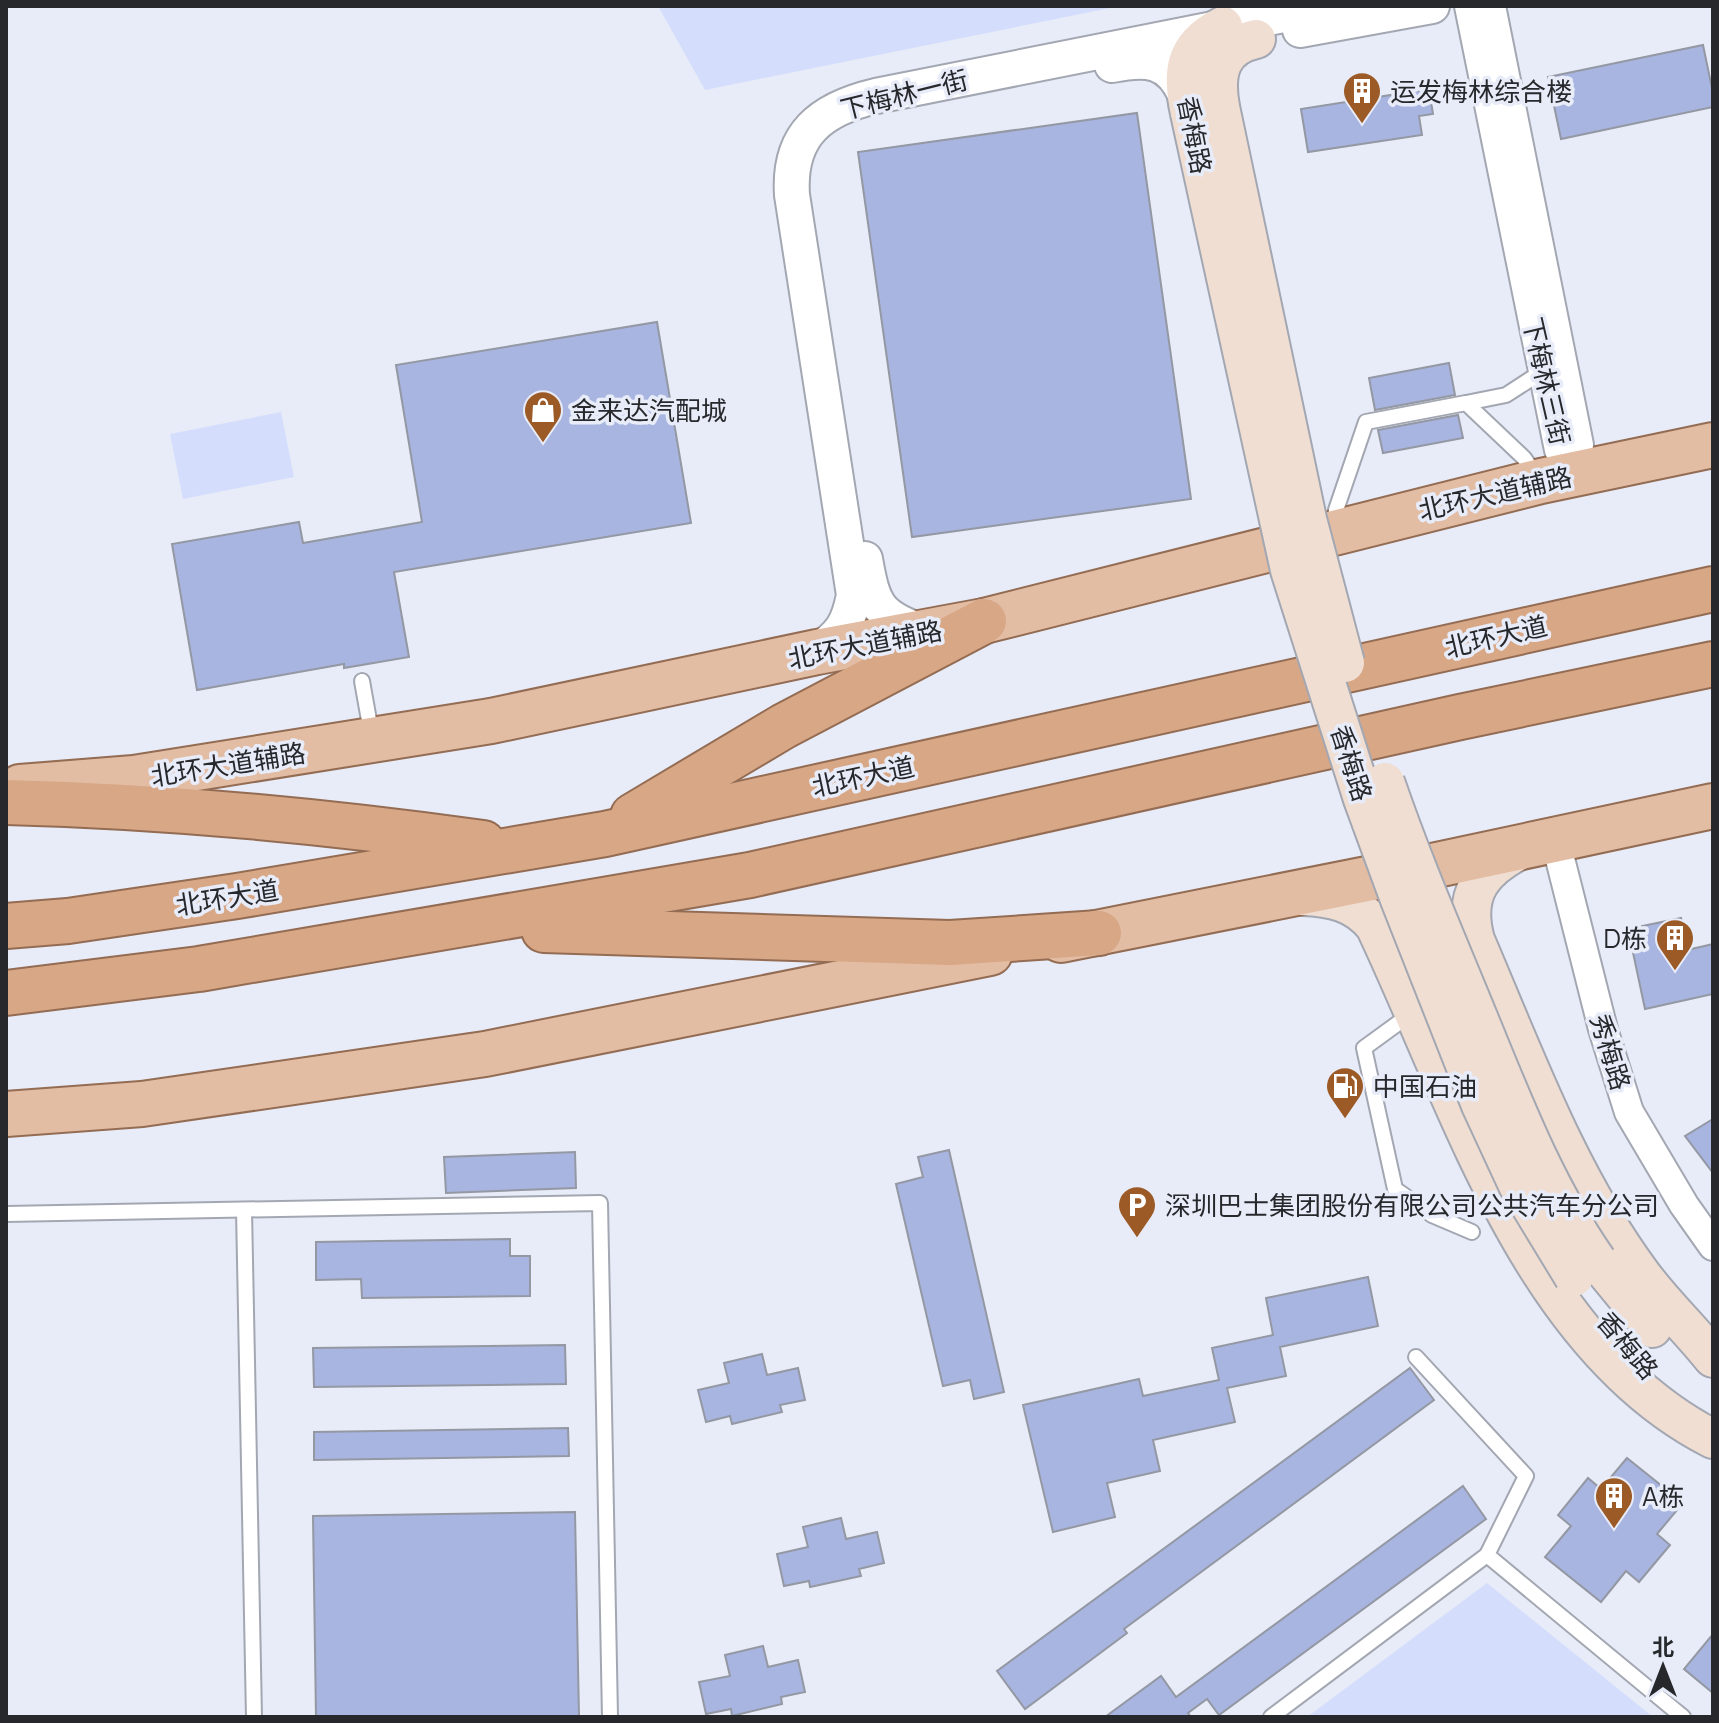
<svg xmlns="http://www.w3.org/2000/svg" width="1719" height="1723" font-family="Manrope,'Noto Sans SC',sans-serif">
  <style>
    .green { fill: #d4defc }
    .building { fill: #a8b5e1; stroke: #9498a3; stroke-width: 2 }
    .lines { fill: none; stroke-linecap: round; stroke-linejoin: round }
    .service-casing { stroke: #a3a7b2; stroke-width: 18 }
    .minor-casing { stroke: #a3a7b2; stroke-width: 32 }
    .tertiary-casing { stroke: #a3a7b2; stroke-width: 38 }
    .secondary-casing { stroke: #a3a7b2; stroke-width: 42 }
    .primary-casing { stroke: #936c53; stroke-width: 48 }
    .trunk-casing { stroke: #936c53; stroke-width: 48 }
    .service { stroke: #fff; stroke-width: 14 }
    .minor { stroke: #fff; stroke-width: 28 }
    .tertiary { stroke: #fff; stroke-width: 34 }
    .secondary { stroke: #f0ded2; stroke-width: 38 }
    .primary { stroke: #e2bda4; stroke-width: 44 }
    .trunk { stroke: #d8a786; stroke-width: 44 }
    .secondary-bridge-casing { stroke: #a3a7b2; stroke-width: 42; stroke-linecap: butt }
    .secondary-bridge { stroke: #f0ded2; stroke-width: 38 }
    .labels { text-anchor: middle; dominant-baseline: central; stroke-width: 7; stroke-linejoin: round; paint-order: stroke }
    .poi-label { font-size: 26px; fill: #26282c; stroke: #e8ecf8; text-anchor: start }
    .street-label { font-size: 26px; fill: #26282c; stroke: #e8ecf8 }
  </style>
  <rect width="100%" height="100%" fill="#e8ecf8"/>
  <g class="green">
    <polygon points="658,6 1120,6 705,90"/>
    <polygon points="281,412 294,477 183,499 170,434"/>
    <polygon points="1487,1583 1653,1717 1307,1717"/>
  </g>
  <g class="building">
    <polygon points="1703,45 1713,93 1713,107 1561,139 1548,77"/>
    <polygon points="1429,89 1433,114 1419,116 1422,135 1308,152 1301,109"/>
    <polygon points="1137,113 1191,499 912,537 858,152"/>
    <polygon points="657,322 691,523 394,572 409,657 344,668 344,664 197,690 172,544 299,522 303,543 422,522 396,365"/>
    <polygon points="1449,363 1455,395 1375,410 1369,378"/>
    <polygon points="1458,415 1463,438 1383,453 1378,430"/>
    <polygon points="1681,918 1687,950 1713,944 1713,994 1645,1009 1628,929"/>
    <polygon points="1713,1119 1713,1173 1685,1136"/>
    <polygon points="949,1150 1004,1392 974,1399 970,1380 943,1386 896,1184 923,1177 918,1157"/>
    <polygon points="575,1152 576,1188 446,1193 444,1157"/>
    <polygon points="510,1239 510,1256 530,1256 530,1296 362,1298 361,1279 316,1280 316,1242"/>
    <polygon points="1368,1277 1378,1326 1280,1347 1286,1376 1227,1388 1235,1422 1153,1440 1160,1471 1107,1483 1115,1517 1053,1532 1023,1405 1139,1379 1143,1396 1219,1380 1212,1348 1273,1335 1266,1298"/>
    <polygon points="565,1345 566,1384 314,1387 313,1348"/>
    <polygon points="762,1354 767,1375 798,1368 805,1400 780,1405 782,1412 732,1424 730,1416 706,1422 698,1390 729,1383 724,1363"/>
    <polygon points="1410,1368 1434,1400 1124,1629 1127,1633 1025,1709 997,1671"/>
    <polygon points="568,1428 569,1456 314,1460 314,1432"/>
    <polygon points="1627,1458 1683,1503 1657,1534 1670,1545 1639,1582 1626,1571 1601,1602 1545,1557 1571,1526 1558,1515 1588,1478 1601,1489"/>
    <polygon points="1463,1486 1486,1519 1219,1715 1207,1699 1188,1713 1191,1717 1105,1717 1161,1676 1176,1697"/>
    <polygon points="575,1512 579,1717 316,1717 313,1516"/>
    <polygon points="841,1518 846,1539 877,1532 884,1563 859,1569 861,1576 810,1587 809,1581 784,1586 777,1554 808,1547 803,1527"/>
    <polygon points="1713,1634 1713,1693 1684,1669"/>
    <polygon points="763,1646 768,1667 798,1660 805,1692 781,1697 782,1704 732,1716 731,1709 706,1714 699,1682 730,1676 725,1655"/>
  </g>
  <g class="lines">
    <defs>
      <g id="service">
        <polyline points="1466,403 1506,395 1543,371"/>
        <polyline points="1335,527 1336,510 1366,422 1466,403 1524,458 1538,478"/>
        <polyline points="362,681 372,737"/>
        <polyline points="1412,1013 1364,1048 1395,1189 1432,1215 1472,1232"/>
        <polyline points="244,1210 254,1717"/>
        <polyline points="6,1214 600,1203 610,1717"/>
        <polyline points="1416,1357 1526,1476 1487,1555 1683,1717"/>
        <polyline points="1271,1717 1487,1555"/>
      </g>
      <g id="minor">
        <polyline points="1469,6 1559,450 1576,474"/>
        <polyline points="1491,6 1579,445 1576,474"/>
        <polyline points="1555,839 1603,1029 1629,1112 1684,1205 1713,1246"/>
      </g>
      <g id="tertiary">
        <polyline points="1300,30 1432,6"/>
        <path d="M1112,65C1146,58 1169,59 1185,94"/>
        <path d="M865,559C873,605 878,617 924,632"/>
        <path d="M817,652C841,634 848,626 854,595L792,195C788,134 821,109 876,96L1329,6"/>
      </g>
      <g id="secondary">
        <path d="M1220,107C1214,73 1220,47 1256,39"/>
        <path d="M1190,113C1181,73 1183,46 1223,26"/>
        <path d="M1524,848C1483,868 1462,892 1475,940C1524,1054 1567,1174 1641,1274C1663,1304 1690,1329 1713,1358"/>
        <path d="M1302,896C1332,897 1356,902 1375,926C1458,1100 1529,1346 1713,1439"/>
        <polyline points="1597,1261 1652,1328"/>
      </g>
      <g id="primary">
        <polyline points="20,787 134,778 491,721 817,652 984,621 1541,481 1713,445"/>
        <polyline points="1061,940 1432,866 1713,806"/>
        <polyline points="6,1114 142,1104 485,1054 990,953"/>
      </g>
      <g id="trunk">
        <path d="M6,802C166,806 325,821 483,843"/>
        <polyline points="633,816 784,726 984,621"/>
        <polyline points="6,926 68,921 237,896 605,834 1713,589"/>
        <polyline points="544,930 950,943 1099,933"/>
        <polyline points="6,993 199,969 750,875 1460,717 1713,664"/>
      </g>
    </defs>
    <use href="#service" class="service-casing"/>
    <use href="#minor" class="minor-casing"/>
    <use href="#tertiary" class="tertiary-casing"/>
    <use href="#secondary" class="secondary-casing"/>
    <use href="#primary" class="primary-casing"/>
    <use href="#trunk" class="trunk-casing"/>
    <use href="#service" class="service"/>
    <use href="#minor" class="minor"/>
    <use href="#tertiary" class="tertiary"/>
    <use href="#secondary" class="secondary"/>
    <use href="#primary" class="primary"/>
    <use href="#trunk" class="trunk"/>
    <defs>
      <g id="secondary-bridge">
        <polyline points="1220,107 1307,519 1345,663"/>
        <polyline points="1190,113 1290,570 1363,799 1399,897 1481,1105 1518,1185 1574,1277"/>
        <path d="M1385,782C1412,861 1445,937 1477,1015C1512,1100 1544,1185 1597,1261"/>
      </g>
    </defs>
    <use href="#secondary-bridge" class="secondary-bridge-casing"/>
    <use href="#secondary-bridge" class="secondary-bridge"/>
  </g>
  <defs>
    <symbol id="building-pin" viewBox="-11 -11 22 30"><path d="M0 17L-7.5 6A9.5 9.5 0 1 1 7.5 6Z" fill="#9c5a27" stroke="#e8ecf8"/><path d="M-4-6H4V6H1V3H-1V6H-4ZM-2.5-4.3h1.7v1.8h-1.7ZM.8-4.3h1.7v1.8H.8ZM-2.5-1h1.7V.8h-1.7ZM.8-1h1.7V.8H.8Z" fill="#fff"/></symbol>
    <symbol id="shop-pin" viewBox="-11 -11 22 30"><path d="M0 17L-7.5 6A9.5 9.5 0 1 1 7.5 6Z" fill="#9c5a27" stroke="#e8ecf8"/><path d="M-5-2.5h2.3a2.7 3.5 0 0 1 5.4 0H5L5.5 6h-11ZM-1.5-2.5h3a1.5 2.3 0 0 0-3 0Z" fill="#fff"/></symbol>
    <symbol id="fuel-pin" viewBox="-11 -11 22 30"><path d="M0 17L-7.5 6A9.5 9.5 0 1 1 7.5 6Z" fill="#9c5a27" stroke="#e8ecf8"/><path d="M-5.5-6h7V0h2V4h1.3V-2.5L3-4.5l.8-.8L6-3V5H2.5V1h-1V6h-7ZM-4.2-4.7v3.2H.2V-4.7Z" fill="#fff"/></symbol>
    <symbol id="parking-pin" viewBox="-11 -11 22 30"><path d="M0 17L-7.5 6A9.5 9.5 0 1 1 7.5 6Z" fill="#9c5a27" stroke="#e8ecf8"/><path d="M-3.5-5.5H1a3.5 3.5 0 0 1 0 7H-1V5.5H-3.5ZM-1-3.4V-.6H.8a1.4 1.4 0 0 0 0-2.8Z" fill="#fff"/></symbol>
  </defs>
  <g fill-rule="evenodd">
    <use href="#building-pin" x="1340" y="69" width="44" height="60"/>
    <use href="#shop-pin" x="521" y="388" width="44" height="60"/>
    <use href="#building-pin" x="1653" y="916" width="44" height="60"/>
    <use href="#fuel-pin" x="1323" y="1064" width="44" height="60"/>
    <use href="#parking-pin" x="1115" y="1183" width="44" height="60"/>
    <use href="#building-pin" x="1592" y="1474" width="44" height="60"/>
  </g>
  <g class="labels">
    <g class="poi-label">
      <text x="1390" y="91">运发梅林综合楼</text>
      <text x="571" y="410">金来达汽配城</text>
      <text x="1647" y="938" text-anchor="end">D栋</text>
      <text x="1373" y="1086">中国石油</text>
      <text x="1165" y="1205">深圳巴士集团股份有限公司公共汽车分公司</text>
      <text x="1642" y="1496">A栋</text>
    </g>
    <g class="street-label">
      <text transform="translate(904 94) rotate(-14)">下梅林一街</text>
      <text transform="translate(1195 135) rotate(79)">香梅路</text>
      <text transform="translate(1547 381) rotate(77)">下梅林三街</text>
      <text transform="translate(1495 493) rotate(-13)">北环大道辅路</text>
      <text transform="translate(1496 636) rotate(-13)">北环大道</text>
      <text transform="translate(865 644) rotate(-11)">北环大道辅路</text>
      <text transform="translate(1352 763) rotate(72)">香梅路</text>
      <text transform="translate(228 764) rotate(-9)">北环大道辅路</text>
      <text transform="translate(863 776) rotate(-12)">北环大道</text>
      <text transform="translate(227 897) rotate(-9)">北环大道</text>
      <text transform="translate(1611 1052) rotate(73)">秀梅路</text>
      <text transform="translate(1628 1345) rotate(50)">香梅路</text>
    </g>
  </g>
  <rect width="1719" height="1723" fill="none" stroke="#26282c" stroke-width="16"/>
  <g transform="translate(1663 1667)" stroke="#e8ecf8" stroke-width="6" paint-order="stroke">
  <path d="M0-6L14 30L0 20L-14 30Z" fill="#26282c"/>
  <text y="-12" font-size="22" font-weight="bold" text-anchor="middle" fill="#26282c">北</text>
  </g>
</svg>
